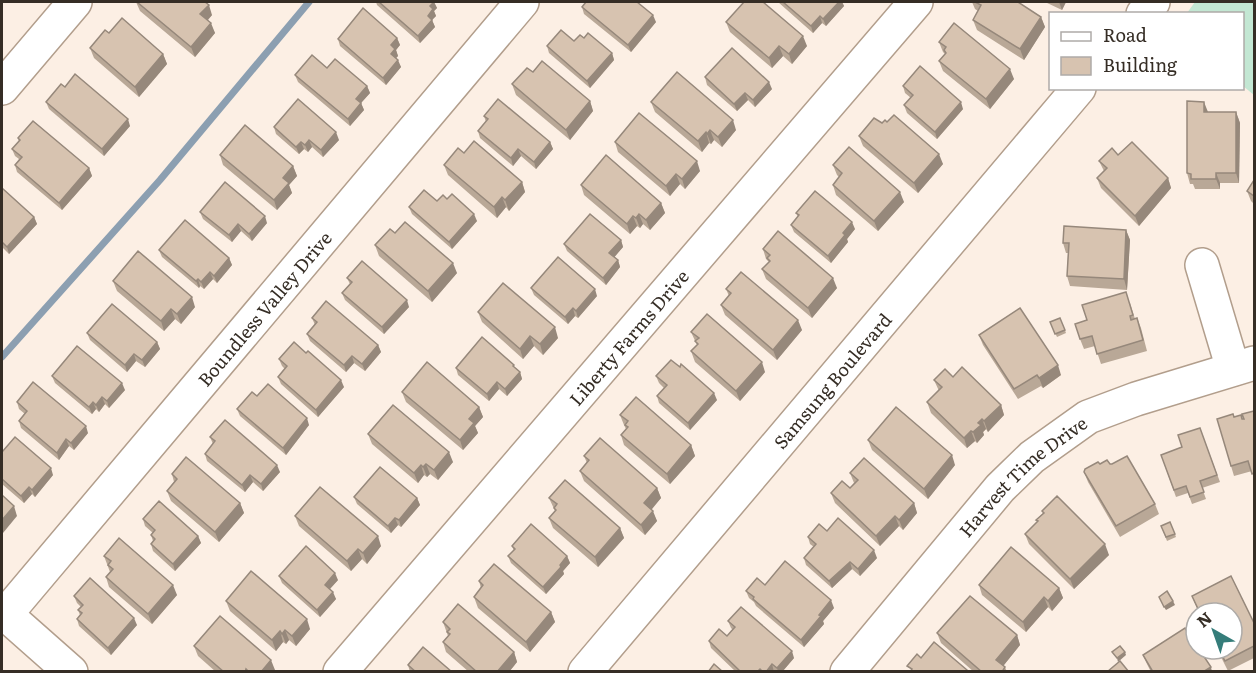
<svg xmlns="http://www.w3.org/2000/svg" width="1256" height="673" font-family="Literata,serif">
  <style>
    .green { fill: #c3e7d3 }
    .lines { fill: none; stroke-linecap: round; stroke-linejoin: round }
    .stream { stroke: #8c9fb1; stroke-width: 7 }
    .minor-casing { stroke: #b29e8c; stroke-width: 36 }
    .minor { stroke: #fff; stroke-width: 33 }
    .wall { fill: #b9a897 }
    .shaded-wall { fill: #96887b }
    .building { fill: #d7c3b0; stroke: #96887b; stroke-width: 1.5 }
    .labels { text-anchor: middle; dominant-baseline: central; stroke-width: 5; stroke-linejoin: round; paint-order: stroke }
    .street-label { font-size: 18px; fill: #352d25; stroke: #fff }
  </style>
  <rect width="100%" height="100%" fill="#fcefe4"/>
  <polygon class="green" points="1195,2 1254,2 1254,95 1243,86 1242,14 1187,13"/>
  <g class="lines">
    <polyline class="stream" points="2,357 160,180 309,2"/>
    <defs>
      <g id="minor">
        <polyline points="1143,14 1153,2"/>
        <polyline points="2,88 75,2"/>
        <polyline points="1202,265 1233,369"/>
        <polyline points="2,611 71,672"/>
        <path id="s1" d="M6,614L522,2"/>
        <path id="s2" d="M340,672L916,2"/>
        <path id="s3" d="M585,672L1079,88"/>
        <path id="s4" d="M847,672L1000,488L1032,457L1088,417L1136,399L1254,363"/>
      </g>
    </defs>
    <use href="#minor" class="minor-casing"/>
    <use href="#minor" class="minor"/>
  </g>
  <g class="wall">
    <polygon points="136,2 212,15 208,20 215,33 195,57 140,11"/>
    <polygon points="376,2 434,2 437,8 434,11 436,16 432,20 435,27 420,43 377,5"/>
    <polygon points="778,2 842,2 844,6 826,26 822,23 813,33"/>
    <polygon points="972,2 1018,2 1041,17 1045,27 1024,60 977,30 973,20 978,11 975,9"/>
    <polygon points="1045,2 1066,2 1062,10"/>
    <polygon points="582,7 656,22 631,52 584,14"/>
    <polygon points="726,22 807,46 792,64 783,56 772,68 730,32"/>
    <polygon points="109,33 163,54 167,64 139,97 94,58 90,48"/>
    <polygon points="397,38 400,45 396,50 398,56 396,58 401,67 386,85 340,46 338,39"/>
    <polygon points="584,38 612,53 614,60 590,88 549,53 547,46"/>
    <polygon points="939,42 1014,79 990,109 943,71 939,61 945,54 943,52"/>
    <polygon points="327,68 367,86 370,93 361,103 364,110 350,126 298,82 295,75"/>
    <polygon points="705,77 772,89 755,107 748,100 737,111 707,85"/>
    <polygon points="512,84 590,101 593,111 570,140 516,95"/>
    <polygon points="903,86 963,109 937,139 907,113 904,105 911,98 905,93"/>
    <polygon points="65,87 130,126 104,156 49,109 46,102"/>
    <polygon points="651,102 736,130 722,147 714,140 711,144 709,143 702,152 655,112"/>
    <polygon points="1208,112 1236,112 1240,123 1239,183 1220,183 1220,189 1195,189 1193,184 1190,184 1187,173"/>
    <polygon points="484,116 550,142 553,149 536,169 521,156 513,166 480,138 478,131 486,122"/>
    <polygon points="882,123 943,164 918,193 863,146 859,136"/>
    <polygon points="274,127 339,140 323,157 312,147 308,152 304,149 299,154 276,134"/>
    <polygon points="18,138 89,168 92,176 62,210 17,172 15,165 19,159 15,156 12,149 19,142"/>
    <polygon points="615,142 700,171 685,189 680,184 670,196 618,152"/>
    <polygon points="464,153 522,182 525,192 509,211 506,207 497,218 448,175 444,165"/>
    <polygon points="220,155 293,166 297,176 289,185 292,193 277,210 223,165"/>
    <polygon points="1118,155 1168,178 1171,188 1139,226 1101,188 1097,178 1104,171 1099,161"/>
    <polygon points="833,165 904,202 878,231 836,195 833,185 839,177 837,175"/>
    <polygon points="1254,180 1254,204 1251,201 1247,191"/>
    <polygon points="581,185 661,203 665,213 650,230 643,224 640,228 637,226 630,234 584,195"/>
    <polygon points="2,188 34,217 37,224 9,254 2,247"/>
    <polygon points="437,201 477,221 452,249 412,214 409,207"/>
    <polygon points="200,212 267,223 252,241 241,231 232,242 203,219"/>
    <polygon points="796,213 855,229 847,239 848,242 831,263 794,232 791,225 798,217"/>
    <polygon points="1126,230 1130,240 1127,290 1070,286 1067,276 1068,253 1066,253 1063,243"/>
    <polygon points="621,240 623,247 614,257 618,260 620,267 606,285 567,251 564,244"/>
    <polygon points="375,245 457,273 432,302 379,256"/>
    <polygon points="763,249 837,288 812,318 766,279 762,269 769,262 766,259"/>
    <polygon points="159,250 229,258 232,265 217,283 213,279 204,289 200,286 199,288 162,257"/>
    <polygon points="347,278 409,307 384,334 345,300 342,293 350,284"/>
    <polygon points="113,281 195,307 181,324 175,319 164,331 117,291"/>
    <polygon points="531,288 597,296 578,318 575,316 568,324 534,295"/>
    <polygon points="726,289 802,330 777,360 725,315 721,305 729,296"/>
    <polygon points="1130,303 1135,319 1137,318 1141,328 1147,351 1101,364 1095,346 1084,349 1080,339 1087,320"/>
    <polygon points="478,312 558,338 543,355 534,346 523,359 482,322"/>
    <polygon points="312,318 378,345 381,352 365,371 354,363 346,372 310,341 307,334 315,325"/>
    <polygon points="1060,318 1066,333 1057,337 1050,322"/>
    <polygon points="691,332 765,372 740,401 695,362 691,351 697,345"/>
    <polygon points="87,333 157,342 160,349 145,367 136,361 127,372 90,340"/>
    <polygon points="979,335 1061,375 1043,388 1041,386 1018,399 983,345"/>
    <polygon points="279,359 344,387 318,417 281,384 278,377 285,369 282,366"/>
    <polygon points="456,368 516,368 520,372 522,379 507,396 499,389 489,401 458,375"/>
    <polygon points="52,376 125,390 109,408 105,404 99,412 96,409 92,414 55,383"/>
    <polygon points="656,376 717,400 690,430 659,403 657,396 664,388 659,383"/>
    <polygon points="953,377 1001,405 1004,415 988,432 986,429 983,432 984,435 977,443 975,441 967,448 931,413 927,402 939,391 934,380"/>
    <polygon points="402,392 479,407 483,417 475,426 478,433 463,450 406,402"/>
    <polygon points="257,396 309,425 286,455 240,416 237,409"/>
    <polygon points="17,402 88,433 74,450 69,446 59,460 21,428 19,421 25,414 19,409"/>
    <polygon points="1254,411 1254,480 1252,471 1234,476 1231,466 1234,417 1242,419 1244,419"/>
    <polygon points="620,415 691,445 695,456 670,484 624,445 621,435 626,429 624,425"/>
    <polygon points="1200,428 1220,482 1202,488 1206,499 1192,504 1188,493 1176,497 1161,455 1182,447"/>
    <polygon points="368,434 453,462 438,480 430,474 427,477 424,475 418,483 372,444"/>
    <polygon points="210,437 280,472 263,491 253,482 245,492 207,461 205,454 213,444"/>
    <polygon points="868,440 955,465 928,499 872,450"/>
    <polygon points="2,452 53,475 35,497 32,494 24,503 2,484"/>
    <polygon points="584,456 657,488 661,498 651,509 657,521 645,535 584,481 580,471 587,463"/>
    <polygon points="1100,464 1155,504 1159,514 1120,537 1088,482 1084,472"/>
    <polygon points="850,473 914,503 917,513 903,530 899,526 880,546 835,503 831,493 850,488 854,483"/>
    <polygon points="172,474 240,503 244,513 219,542 171,501 167,491 174,482"/>
    <polygon points="354,497 417,498 420,505 401,527 398,525 391,533 357,504"/>
    <polygon points="549,498 620,528 624,538 598,567 553,528 549,518 555,511"/>
    <polygon points="1042,511 1109,555 1074,589 1029,544 1025,534 1037,522 1036,520 1043,513"/>
    <polygon points="295,516 381,546 367,564 362,559 351,571 299,526"/>
    <polygon points="143,519 198,536 201,543 175,571 153,551 151,544 153,541 151,535 153,533 145,526"/>
    <polygon points="1170,522 1176,537 1167,541 1161,526"/>
    <polygon points="827,531 877,558 860,576 852,569 832,588 806,565 804,558 814,547 810,544 808,537"/>
    <polygon points="512,546 567,556 570,563 563,571 564,574 546,594 511,563 508,556 514,551"/>
    <polygon points="104,556 177,595 152,624 109,587 106,577 110,572"/>
    <polygon points="279,576 338,580 330,589 336,599 320,617 282,583"/>
    <polygon points="1231,576 1254,623 1254,658 1228,671 1217,649 1232,649 1232,613 1199,613 1192,596"/>
    <polygon points="479,581 551,612 555,622 530,652 478,608 474,597 481,588"/>
    <polygon points="765,585 834,608 823,621 824,624 804,647 756,606 754,602 749,598 746,591"/>
    <polygon points="979,585 1059,588 1063,598 1052,611 1048,607 1026,632 982,595"/>
    <polygon points="74,596 137,625 111,655 79,626 77,619 80,615 78,610 81,607 77,603"/>
    <polygon points="226,601 310,629 296,646 289,640 286,644 283,642 276,651 230,611"/>
    <polygon points="728,621 794,658 782,672 736,672 711,648 709,641 727,636 733,630 731,628"/>
    <polygon points="443,622 514,652 517,662 509,672 469,672 446,652 443,642 448,636"/>
    <polygon points="937,633 1017,635 1020,645 1003,666 1005,667 1007,672 974,672 941,643"/>
    <polygon points="194,646 275,670 274,672 216,672 198,656"/>
    <polygon points="1143,655 1212,672 1151,672 1146,662"/>
    <polygon points="408,665 452,672 410,672"/>
  </g>
  <g class="shaded-wall">
    <polygon points="434,2 437,8 434,11 436,16 432,20 435,27 420,43 418,36 428,16 430,6"/>
    <polygon points="839,2 842,2 844,6 826,26 823,19"/>
    <polygon points="1059,2 1066,2 1062,10"/>
    <polygon points="209,5 212,15 204,24 200,14"/>
    <polygon points="653,15 656,22 631,52 628,45"/>
    <polygon points="820,16 822,23 813,33 811,26"/>
    <polygon points="1041,17 1045,27 1024,60 1020,49"/>
    <polygon points="211,23 215,33 195,57 191,47"/>
    <polygon points="803,36 807,46 792,64 789,54"/>
    <polygon points="397,38 400,45 396,50 398,56 393,61 391,54 391,45"/>
    <polygon points="779,46 783,56 772,68 769,58"/>
    <polygon points="612,53 614,60 590,88 587,81"/>
    <polygon points="163,54 167,64 139,97 135,87"/>
    <polygon points="398,60 401,67 386,85 383,78"/>
    <polygon points="1010,69 1014,79 990,109 986,99"/>
    <polygon points="769,82 772,89 755,107 753,100"/>
    <polygon points="367,86 370,93 361,103 364,110 350,126 348,119 356,99"/>
    <polygon points="745,93 748,100 737,111 734,104"/>
    <polygon points="590,101 593,111 570,140 566,130"/>
    <polygon points="961,102 963,109 937,139 935,132"/>
    <polygon points="1204,102 1208,112 1208,122 1204,112"/>
    <polygon points="1236,112 1240,123 1239,183 1236,173"/>
    <polygon points="128,119 130,126 104,156 102,149"/>
    <polygon points="733,120 736,130 722,147 718,137"/>
    <polygon points="710,130 714,140 711,144 707,134"/>
    <polygon points="336,132 339,140 323,157 321,150"/>
    <polygon points="706,132 709,143 702,152 698,141"/>
    <polygon points="309,140 312,147 308,152 305,145"/>
    <polygon points="301,142 304,149 299,154 296,147"/>
    <polygon points="550,142 553,149 536,169 534,162"/>
    <polygon points="518,149 521,156 513,166 511,158"/>
    <polygon points="939,154 943,164 918,193 914,183"/>
    <polygon points="697,161 700,171 685,189 682,179"/>
    <polygon points="293,166 297,176 289,185 292,193 277,210 274,200 283,178"/>
    <polygon points="89,168 92,176 62,210 59,203"/>
    <polygon points="1216,173 1220,183 1220,189 1216,179"/>
    <polygon points="676,174 680,184 670,196 666,186"/>
    <polygon points="1168,178 1171,188 1139,226 1135,216"/>
    <polygon points="522,182 525,192 509,211 505,200"/>
    <polygon points="900,192 904,202 878,231 874,221"/>
    <polygon points="502,197 506,207 497,218 494,207"/>
    <polygon points="661,203 665,213 650,230 646,220"/>
    <polygon points="474,214 477,221 452,249 449,242"/>
    <polygon points="639,214 643,224 640,228 636,218"/>
    <polygon points="265,216 267,223 252,241 249,234"/>
    <polygon points="633,216 637,226 630,234 627,224"/>
    <polygon points="34,217 37,224 9,254 7,247"/>
    <polygon points="852,222 855,229 847,239 848,242 831,263 828,256 843,233"/>
    <polygon points="238,224 241,231 232,242 229,235"/>
    <polygon points="1126,230 1130,240 1127,290 1124,279"/>
    <polygon points="621,240 623,247 612,260 609,253"/>
    <polygon points="229,258 232,265 217,283 214,276"/>
    <polygon points="618,260 620,267 606,285 603,278"/>
    <polygon points="453,263 457,273 432,302 428,291"/>
    <polygon points="210,272 213,279 204,289 201,282"/>
    <polygon points="833,278 837,288 812,318 808,308"/>
    <polygon points="198,279 200,286 199,288 196,281"/>
    <polygon points="595,289 597,296 578,318 576,311"/>
    <polygon points="192,297 195,307 181,324 177,314"/>
    <polygon points="407,300 409,307 384,334 382,327"/>
    <polygon points="573,308 575,316 568,324 565,317"/>
    <polygon points="171,309 175,319 164,331 161,321"/>
    <polygon points="798,320 802,330 777,360 773,350"/>
    <polygon points="555,327 558,338 543,355 540,344"/>
    <polygon points="530,336 534,346 523,359 520,349"/>
    <polygon points="157,342 160,349 145,367 142,360"/>
    <polygon points="378,345 381,352 365,371 362,364"/>
    <polygon points="134,354 136,361 127,372 125,365"/>
    <polygon points="352,356 354,363 346,372 344,365"/>
    <polygon points="762,362 765,372 740,401 736,391"/>
    <polygon points="1058,365 1061,375 1043,388 1039,378"/>
    <polygon points="520,372 522,379 507,396 505,389"/>
    <polygon points="341,380 344,387 318,417 316,410"/>
    <polygon points="497,382 499,389 489,401 487,394"/>
    <polygon points="122,383 125,390 109,408 107,401"/>
    <polygon points="714,393 717,400 690,430 688,423"/>
    <polygon points="102,397 105,404 99,412 96,405"/>
    <polygon points="93,402 96,409 92,414 89,407"/>
    <polygon points="1001,405 1004,415 988,432 984,421"/>
    <polygon points="479,407 483,417 475,426 478,433 463,450 460,440 469,419"/>
    <polygon points="307,418 309,425 286,455 283,448"/>
    <polygon points="982,419 986,429 983,432 984,435 977,443 973,432 978,423"/>
    <polygon points="86,426 88,433 74,450 71,443"/>
    <polygon points="971,431 975,441 967,448 964,438"/>
    <polygon points="66,439 69,446 59,460 57,453"/>
    <polygon points="691,445 695,456 670,484 667,474"/>
    <polygon points="449,452 453,462 438,480 434,470"/>
    <polygon points="952,455 955,465 928,499 924,489"/>
    <polygon points="426,464 430,474 427,477 423,467"/>
    <polygon points="277,465 280,472 263,491 261,484"/>
    <polygon points="421,465 424,475 418,483 414,473"/>
    <polygon points="51,468 53,475 35,497 32,490"/>
    <polygon points="250,475 253,482 245,492 242,485"/>
    <polygon points="29,487 32,494 24,503 21,496"/>
    <polygon points="657,488 661,498 648,514 644,503"/>
    <polygon points="417,498 420,505 401,527 399,520"/>
    <polygon points="240,503 244,513 219,542 215,532"/>
    <polygon points="914,503 917,513 903,530 899,520"/>
    <polygon points="14,506 17,516 3,533 2,529 2,520"/>
    <polygon points="653,511 657,521 645,535 641,525"/>
    <polygon points="895,516 899,526 880,546 876,536"/>
    <polygon points="395,518 398,525 391,533 388,526"/>
    <polygon points="620,528 624,538 598,567 595,557"/>
    <polygon points="198,536 201,543 175,571 173,564"/>
    <polygon points="378,536 381,546 367,564 363,553"/>
    <polygon points="1105,544 1109,555 1074,589 1070,579"/>
    <polygon points="358,549 362,559 351,571 347,561"/>
    <polygon points="874,550 877,558 860,576 858,569"/>
    <polygon points="567,556 570,563 563,571 564,574 546,594 543,587"/>
    <polygon points="850,562 852,569 832,588 829,581"/>
    <polygon points="335,573 338,580 327,592 325,585"/>
    <polygon points="173,585 177,595 152,624 148,614"/>
    <polygon points="1059,588 1063,598 1052,611 1048,601"/>
    <polygon points="333,592 336,599 320,617 317,610"/>
    <polygon points="1044,597 1048,607 1026,632 1023,622"/>
    <polygon points="831,600 834,608 823,621 824,624 804,647 801,640 819,615"/>
    <polygon points="1173,601 1175,605 1166,610 1164,607"/>
    <polygon points="551,612 555,622 530,652 526,642"/>
    <polygon points="134,618 137,625 111,655 108,648"/>
    <polygon points="307,619 310,629 296,646 292,636"/>
    <polygon points="285,630 289,640 286,644 282,634"/>
    <polygon points="280,631 283,642 276,651 272,640"/>
    <polygon points="1017,635 1020,645 1000,670 996,660"/>
    <polygon points="792,651 794,658 782,672 778,672 777,668"/>
    <polygon points="514,652 517,662 509,672 497,672"/>
    <polygon points="1125,652 1126,655 1118,662 1117,658"/>
    <polygon points="271,660 275,670 274,672 261,672"/>
    <polygon points="772,664 774,672 766,672"/>
    <polygon points="1211,667 1212,672 1203,672"/>
  </g>
  <g class="building">
    <polygon points="137,2 205,2 209,5 200,14 211,23 191,47"/>
    <polygon points="379,2 434,2 430,6 433,9 428,16 432,20 418,36"/>
    <polygon points="586,2 637,2 653,15 628,45 582,7"/>
    <polygon points="744,2 763,2 803,36 789,54 779,46 769,58 726,22"/>
    <polygon points="783,2 839,2 823,19 820,16 811,26"/>
    <polygon points="975,2 1018,2 1041,17 1020,49 973,20 981,5"/>
    <polygon points="363,8 397,38 391,45 395,49 391,54 398,60 383,78 338,39"/>
    <polygon points="122,18 163,54 135,87 90,48 105,30 109,33"/>
    <polygon points="954,23 1010,69 986,99 939,61 946,53 944,50 946,47 939,42"/>
    <polygon points="561,30 574,41 580,35 584,38 588,33 612,53 587,81 547,46"/>
    <polygon points="732,48 769,82 753,100 745,93 734,104 705,77"/>
    <polygon points="312,55 327,68 335,59 367,86 356,99 361,103 348,119 295,75"/>
    <polygon points="542,61 590,101 566,130 512,84 527,68 533,72"/>
    <polygon points="920,66 961,102 935,132 904,105 913,95 903,86"/>
    <polygon points="677,72 733,120 718,137 710,130 707,134 706,132 698,141 651,102"/>
    <polygon points="75,74 128,119 102,149 46,102 61,84 65,87"/>
    <polygon points="298,99 336,132 321,150 309,140 305,145 301,142 296,147 274,127"/>
    <polygon points="498,99 550,142 534,162 518,149 511,158 478,131 488,119 484,116"/>
    <polygon points="1187,101 1204,102 1204,112 1236,112 1236,173 1216,173 1216,179 1191,179 1191,174 1187,173"/>
    <polygon points="639,113 697,161 682,179 676,174 666,186 615,142"/>
    <polygon points="894,115 939,154 914,183 859,136 874,118 882,123 885,120 887,122"/>
    <polygon points="33,121 89,168 59,203 15,165 22,157 12,149 20,140 18,138"/>
    <polygon points="245,125 293,166 283,178 289,183 274,200 220,155"/>
    <polygon points="474,141 522,182 505,200 502,197 494,207 444,165 458,148 464,153"/>
    <polygon points="1132,142 1168,178 1135,216 1097,178 1107,168 1099,161 1112,148 1118,155"/>
    <polygon points="849,147 900,192 874,221 833,185 842,173 833,165"/>
    <polygon points="606,155 661,203 646,220 639,214 636,218 633,216 627,224 581,185"/>
    <polygon points="1254,180 1254,196 1247,191"/>
    <polygon points="225,182 265,216 249,234 238,224 229,235 200,212"/>
    <polygon points="2,188 34,217 7,247 2,242"/>
    <polygon points="424,190 437,201 443,195 447,199 452,194 474,214 449,242 409,207"/>
    <polygon points="815,191 852,222 843,233 845,235 828,256 791,225 799,215 796,213"/>
    <polygon points="590,214 621,240 609,253 618,260 603,278 564,244"/>
    <polygon points="185,220 229,258 214,276 210,272 201,282 198,279 196,281 159,250"/>
    <polygon points="405,222 453,263 428,291 375,245 390,229 395,233"/>
    <polygon points="1064,226 1126,230 1124,279 1067,276 1069,243 1063,243"/>
    <polygon points="778,231 833,278 808,308 762,269 770,261 767,258 770,255 763,249"/>
    <polygon points="138,251 192,297 177,314 171,309 161,321 113,281"/>
    <polygon points="558,257 595,289 576,311 573,308 565,317 531,288"/>
    <polygon points="362,261 407,300 382,327 342,293 352,282 347,278"/>
    <polygon points="741,272 798,320 773,350 721,305 731,293 726,289"/>
    <polygon points="503,283 555,327 540,344 530,336 520,349 478,312"/>
    <polygon points="1126,292 1133,315 1130,316 1131,320 1137,318 1143,340 1097,354 1092,336 1080,339 1075,324 1087,320 1082,305"/>
    <polygon points="326,301 378,345 362,364 352,356 344,365 307,334 317,322 312,318"/>
    <polygon points="112,304 157,342 142,360 134,354 125,365 87,333"/>
    <polygon points="1020,308 1058,365 1039,378 1037,375 1014,389 979,335"/>
    <polygon points="707,314 762,362 736,391 691,351 698,344 695,341 699,338 691,332"/>
    <polygon points="1060,318 1065,330 1055,334 1050,322"/>
    <polygon points="482,337 514,365 513,366 520,372 505,389 497,382 487,394 456,368"/>
    <polygon points="294,342 306,353 308,351 341,380 316,410 278,377 287,366 279,359"/>
    <polygon points="77,346 122,383 107,401 102,397 96,405 93,402 89,407 52,376"/>
    <polygon points="671,360 680,367 681,364 714,393 688,423 657,396 667,385 656,376"/>
    <polygon points="427,362 479,407 469,419 474,423 460,440 402,392"/>
    <polygon points="962,367 1001,405 984,421 982,419 978,423 981,425 973,432 971,431 964,438 927,402 942,387 934,380 945,369 953,377"/>
    <polygon points="33,382 86,426 71,443 66,439 57,453 19,421 27,411 17,402"/>
    <polygon points="268,384 307,418 283,448 237,409 252,392 257,396"/>
    <polygon points="636,397 691,445 667,474 621,435 628,427 625,425 628,421 620,415"/>
    <polygon points="393,405 449,452 434,470 426,464 423,467 421,465 414,473 368,434"/>
    <polygon points="896,407 952,455 924,489 868,440"/>
    <polygon points="1254,411 1254,473 1252,474 1248,461 1231,466 1217,419 1233,414 1234,417 1241,415 1242,419 1244,419 1242,414"/>
    <polygon points="225,420 277,465 261,484 250,475 242,485 205,454 215,441 210,437"/>
    <polygon points="1200,428 1217,475 1200,481 1204,492 1190,497 1186,486 1174,490 1161,455 1182,447 1178,435"/>
    <polygon points="15,437 51,468 32,490 29,487 21,496 2,479 2,452"/>
    <polygon points="600,438 657,488 644,503 653,511 641,525 580,471 589,460 584,456"/>
    <polygon points="1127,456 1155,504 1116,526 1084,472 1085,469 1098,462 1100,464 1107,460 1110,464 1112,464"/>
    <polygon points="186,457 240,503 215,532 167,491 177,479 172,474"/>
    <polygon points="864,458 914,503 899,520 895,516 876,536 831,493 842,481 850,488 858,480 850,473"/>
    <polygon points="380,467 417,498 399,520 395,518 388,526 354,497"/>
    <polygon points="565,480 620,528 595,557 549,518 556,510 554,508 557,504 549,498"/>
    <polygon points="320,487 378,536 363,553 358,549 347,561 295,516"/>
    <polygon points="2,495 14,506 2,520"/>
    <polygon points="1057,496 1105,544 1070,579 1025,534 1038,521 1036,520 1044,513 1042,511"/>
    <polygon points="159,501 198,536 173,564 151,544 155,539 151,535 155,530 143,519"/>
    <polygon points="838,518 874,550 858,569 850,562 829,581 804,558 816,544 808,537 819,524 827,531"/>
    <polygon points="1170,522 1175,534 1166,537 1161,526"/>
    <polygon points="531,524 567,556 560,565 561,567 543,587 508,556 515,549 512,546"/>
    <polygon points="119,538 173,585 148,614 106,577 113,569 108,565 111,561 104,556"/>
    <polygon points="306,546 335,573 325,585 333,592 317,610 279,576"/>
    <polygon points="1011,547 1059,588 1048,601 1044,597 1023,622 979,585"/>
    <polygon points="785,561 831,600 819,615 821,616 801,640 753,599 754,597 746,591 757,578 765,585"/>
    <polygon points="494,564 551,612 526,642 474,597 483,585 479,581"/>
    <polygon points="251,571 307,619 292,636 285,630 282,634 280,631 272,640 226,601"/>
    <polygon points="1231,576 1254,623 1254,646 1225,661 1218,649 1232,649 1232,613 1200,613 1192,596"/>
    <polygon points="90,578 134,618 108,648 77,619 82,613 78,610 83,605 74,596"/>
    <polygon points="1167,591 1173,601 1164,607 1159,597"/>
    <polygon points="970,596 1017,635 996,660 1005,667 1002,672 982,672 937,633"/>
    <polygon points="458,604 514,652 497,672 477,672 443,642 450,634 447,632 450,629 443,622"/>
    <polygon points="741,607 792,651 777,668 772,664 766,672 763,672 760,669 757,672 741,672 709,641 719,629 727,636 735,627 728,621"/>
    <polygon points="220,616 271,660 261,672 249,672 246,669 245,672 224,672 194,646"/>
    <polygon points="1185,628 1196,644 1196,649 1199,649 1211,667 1203,672 1153,672 1143,655"/>
    <polygon points="934,642 967,670 965,672 910,672 912,669 907,666 917,654 921,658"/>
    <polygon points="1120,646 1125,652 1117,658 1112,652"/>
    <polygon points="423,647 452,672 416,672 408,665"/>
    <polygon points="1120,661 1129,672 1107,672"/>
    <polygon points="714,664 723,672 708,672"/>
  </g>
  <g class="labels">
    <g class="street-label">
      <text stroke="none"><textPath href="#s1" startOffset="400">Boundless Valley Drive</textPath></text>
      <text stroke="none"><textPath href="#s2" startOffset="442">Liberty Farms Drive</textPath></text>
      <text stroke="none"><textPath href="#s3" startOffset="382">Samsung Boulevard</textPath></text>
      <text stroke="none"><textPath href="#s4" startOffset="264">Harvest Time Drive</textPath></text>
    </g>
  </g>
  <rect width="1256" height="673" fill="none" stroke="#352d25" stroke-width="6"/>
  <rect x="1049" y="12" width="195" height="78" fill="#ffffff" stroke="#aeaba8" stroke-width="1.5"/>
  <rect x="1061" y="32" width="30" height="9" fill="#ffffff" stroke="#aeaba8" stroke-width="1.5"/>
  <text x="1103" y="42" font-size="18" fill="#352d25">Road</text>
  <rect x="1061" y="57" width="30" height="18" fill="#d7c3b0" stroke="#aeaba8" stroke-width="1.5"/>
  <text x="1103" y="72" font-size="18" fill="#352d25">Building</text>
  <g transform="translate(1214 631) rotate(320)"><circle r="28" fill="#ffffff" stroke="#aeaba8" stroke-width="1.5"/>
  <path d="M0-4.5L10 22L0 15L-10 22Z" fill="#357d7a"/>
  <text y="-9" font-size="16" font-weight="bold" text-anchor="middle" fill="#352d25">N</text>
  </g>
</svg>
